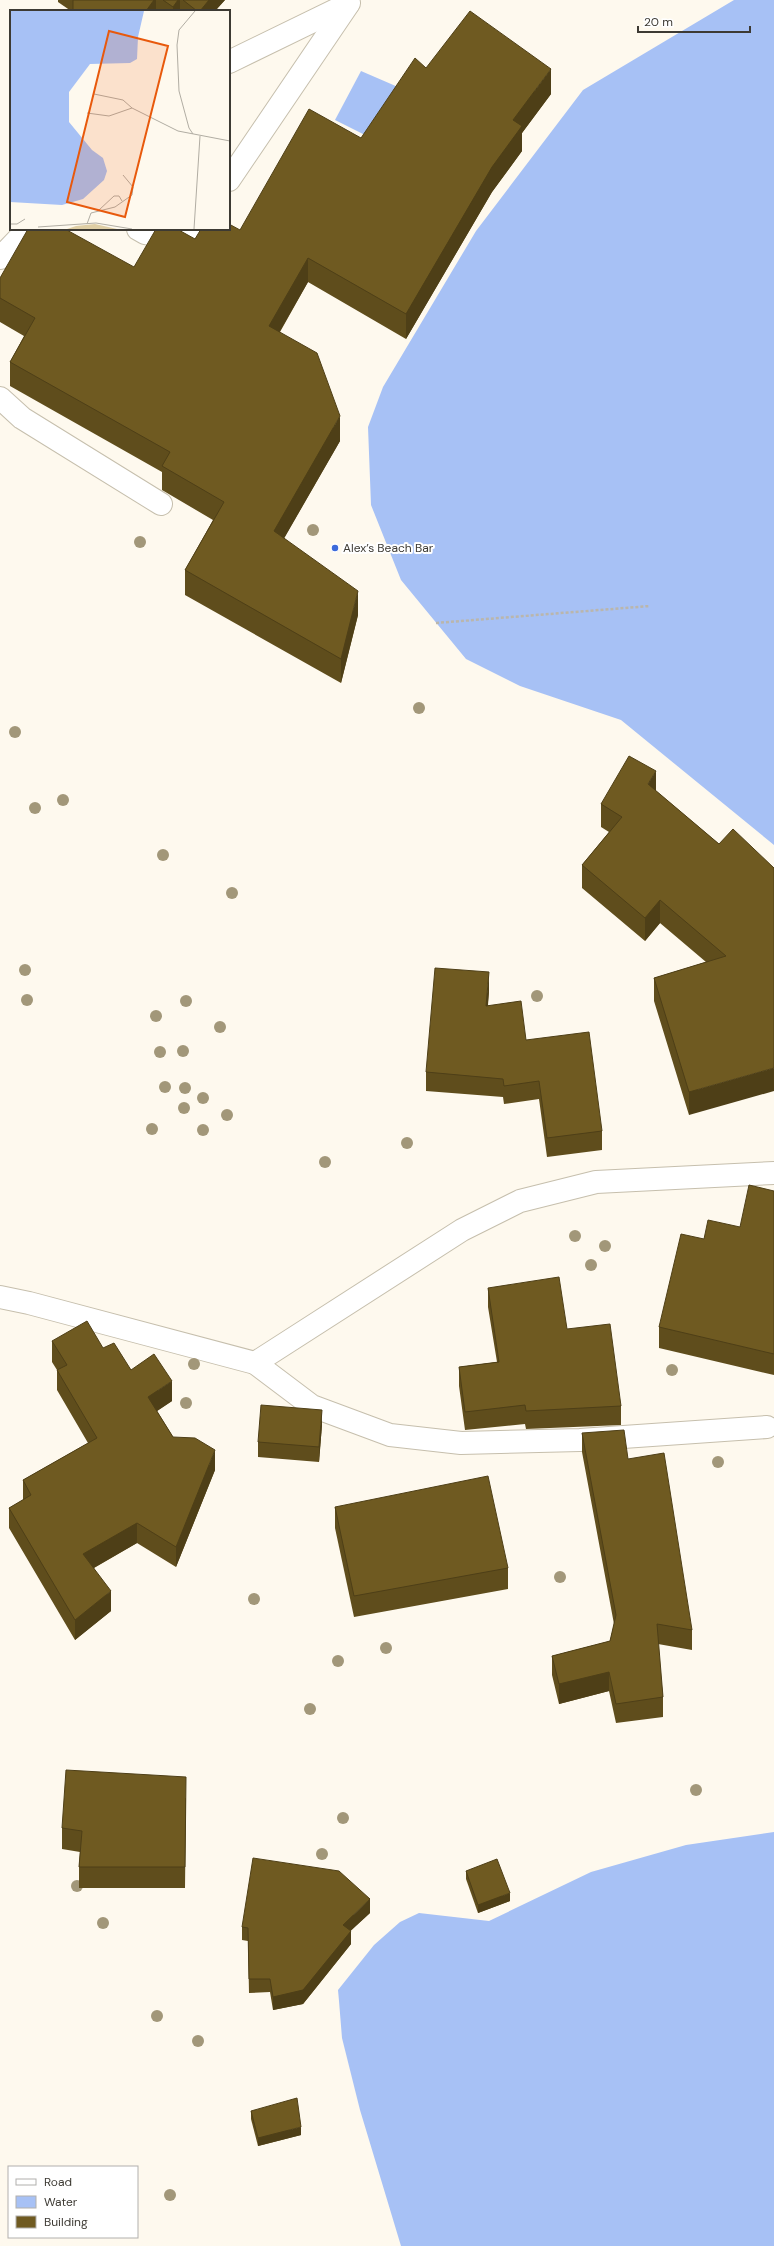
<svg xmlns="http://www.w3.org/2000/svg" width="774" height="2246" font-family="'DM Sans',sans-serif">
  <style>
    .water { fill: #a7c1f5 }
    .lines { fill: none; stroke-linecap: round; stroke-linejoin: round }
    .minor-casing { stroke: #c6bfad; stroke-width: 24 }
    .path { stroke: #bab6ac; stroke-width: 2.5; stroke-dasharray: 3 2; stroke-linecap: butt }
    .minor { stroke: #fff; stroke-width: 22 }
    .tree { fill: #a29779 }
    .wall { fill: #5f4d1c }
    .shaded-wall { fill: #4e3f17 }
    .building { fill: #6f5a21; stroke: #4e3f17 }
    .poi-dot { fill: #3c6adb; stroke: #fff; stroke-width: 1.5 }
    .labels { text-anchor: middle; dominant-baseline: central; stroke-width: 4; stroke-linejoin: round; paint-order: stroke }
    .poi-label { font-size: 12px; fill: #3d3a33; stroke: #fff; text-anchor: start }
    .inset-road { fill: none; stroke: #b1ada3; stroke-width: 1 }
    .view { fill: #e8590c; fill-opacity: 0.15; stroke: #e8590c; stroke-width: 2 }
    .inset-edge { fill: none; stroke: #3d3a33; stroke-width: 2 }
  </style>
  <rect width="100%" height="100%" fill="#fef9ee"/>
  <g class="water">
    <polygon points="734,0 774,0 774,845 621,720 520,686 466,659 401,580 371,505 368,427 383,387 476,231 583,90"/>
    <polygon points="361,71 398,87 369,137 335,120"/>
    <polygon points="774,1832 774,2246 401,2246 360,2110 342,2038 339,2001 338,1990 374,1945 400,1922 419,1913 489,1921 591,1872 686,1845"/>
  </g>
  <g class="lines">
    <defs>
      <g id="minor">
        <polyline points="229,62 348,4"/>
        <polyline points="229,180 349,3"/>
        <polyline points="138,229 145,233 173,239 189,229"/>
        <polyline points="0,258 28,229"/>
        <polyline points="0,398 22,418 161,504"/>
        <polyline points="0,1297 29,1303 255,1363 462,1230 520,1201 596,1182 774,1173"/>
        <polyline points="255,1363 312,1406 390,1435 461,1443 580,1440 767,1427"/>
      </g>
    </defs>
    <use href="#minor" class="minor-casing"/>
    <polyline class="path" points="436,623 650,606"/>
    <use href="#minor" class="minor"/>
  </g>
  <g class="tree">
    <circle cx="313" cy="530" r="6"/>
    <circle cx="140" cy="542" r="6"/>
    <circle cx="419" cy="708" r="6"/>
    <circle cx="15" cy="732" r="6"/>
    <circle cx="63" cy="800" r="6"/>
    <circle cx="35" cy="808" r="6"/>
    <circle cx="163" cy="855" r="6"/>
    <circle cx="232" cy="893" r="6"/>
    <circle cx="25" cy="970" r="6"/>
    <circle cx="537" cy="996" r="6"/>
    <circle cx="27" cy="1000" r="6"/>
    <circle cx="186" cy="1001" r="6"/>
    <circle cx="156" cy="1016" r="6"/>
    <circle cx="220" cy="1027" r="6"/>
    <circle cx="183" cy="1051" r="6"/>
    <circle cx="160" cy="1052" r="6"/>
    <circle cx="165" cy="1087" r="6"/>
    <circle cx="185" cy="1088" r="6"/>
    <circle cx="203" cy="1098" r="6"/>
    <circle cx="184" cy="1108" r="6"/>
    <circle cx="227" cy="1115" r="6"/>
    <circle cx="152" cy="1129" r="6"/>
    <circle cx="203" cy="1130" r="6"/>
    <circle cx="407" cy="1143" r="6"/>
    <circle cx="325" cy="1162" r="6"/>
    <circle cx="575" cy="1236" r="6"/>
    <circle cx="605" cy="1246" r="6"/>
    <circle cx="591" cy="1265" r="6"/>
    <circle cx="194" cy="1364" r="6"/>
    <circle cx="672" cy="1370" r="6"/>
    <circle cx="186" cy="1403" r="6"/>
    <circle cx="718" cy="1462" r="6"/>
    <circle cx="560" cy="1577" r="6"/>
    <circle cx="254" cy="1599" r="6"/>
    <circle cx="386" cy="1648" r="6"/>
    <circle cx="338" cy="1661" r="6"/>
    <circle cx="310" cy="1709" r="6"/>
    <circle cx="696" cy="1790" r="6"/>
    <circle cx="343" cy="1818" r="6"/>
    <circle cx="322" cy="1854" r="6"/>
    <circle cx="77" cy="1886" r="6"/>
    <circle cx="103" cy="1923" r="6"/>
    <circle cx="157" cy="2016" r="6"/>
    <circle cx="198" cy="2041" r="6"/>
    <circle cx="170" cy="2195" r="6"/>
  </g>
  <g class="wall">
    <polygon points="58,0 225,0 215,11 71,11 58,2"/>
    <polygon points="426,68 551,94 522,133 522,151 492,192 406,339 308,282 280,332 340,441 284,538 358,615 341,683 185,595 185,570 213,520 162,490 162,472 10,386 10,362 24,336 0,322 0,278 134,267 195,239 240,230 361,138"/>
    <polygon points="656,791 719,844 774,868 689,1115 654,1001 654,978 706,962 660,923 645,941 582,888 582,865 609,832 601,827 601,804"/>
    <polygon points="489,991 488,1005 526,1040 602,1131 602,1150 547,1157 539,1099 504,1104 503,1097 426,1091 426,1072"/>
    <polygon points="774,1191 774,1375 659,1348 659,1327 704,1239 740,1227"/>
    <polygon points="488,1288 567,1329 621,1406 621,1425 526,1429 525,1424 465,1430 459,1386 459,1367 497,1362 488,1307"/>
    <polygon points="52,1341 103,1348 172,1401 157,1411 173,1437 215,1470 176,1567 137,1543 94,1568 111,1611 75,1640 9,1528 9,1508 23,1500 23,1480 88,1443 57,1390 57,1370 52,1362"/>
    <polygon points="322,1425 319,1462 258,1457 258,1442"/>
    <polygon points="582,1433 628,1459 692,1630 692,1650 658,1644 663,1697 663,1717 616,1723 609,1691 559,1704 552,1675 552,1656 610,1641 614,1624 582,1452"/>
    <polygon points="335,1507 508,1568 508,1589 354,1617 335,1528"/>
    <polygon points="186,1798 185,1888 79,1888 79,1867 80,1852 62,1849 62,1828"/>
    <polygon points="466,1871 510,1901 478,1913 466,1879"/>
    <polygon points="370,1913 350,1931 351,1944 303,2004 273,2010 270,1992 249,1993 248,1941 242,1940 242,1927"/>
    <polygon points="251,2111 301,2135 258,2146 251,2119"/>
  </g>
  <g class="shaded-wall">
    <polygon points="154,0 156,0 156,11 146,11"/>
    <polygon points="178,0 180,0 180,11 173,11 173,7"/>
    <polygon points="209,0 225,0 215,11 200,11"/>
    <polygon points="551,69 551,94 522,133 522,151 492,192 406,339 406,314 513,120"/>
    <polygon points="308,258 308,282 269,350 269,326"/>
    <polygon points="340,416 340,441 274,556 274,531"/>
    <polygon points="358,591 358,615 341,683 341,659"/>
    <polygon points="656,771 656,795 648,784"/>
    <polygon points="660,900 660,923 645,941 645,918"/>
    <polygon points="489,972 489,991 486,1024 486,1006"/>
    <polygon points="774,1068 774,1091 689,1115 689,1092"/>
    <polygon points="172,1381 172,1401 148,1417 148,1397"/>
    <polygon points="322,1410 322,1425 319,1462 319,1447"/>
    <polygon points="215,1450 215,1470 176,1567 176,1547"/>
    <polygon points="137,1523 137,1543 83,1574 83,1554"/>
    <polygon points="111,1591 111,1611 75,1640 75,1620"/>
    <polygon points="609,1672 609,1691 559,1704 559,1684"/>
    <polygon points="510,1893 510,1901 478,1913 478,1905"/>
    <polygon points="370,1899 370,1913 343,1938 343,1925"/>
    <polygon points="351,1931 351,1944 303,2004 273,2010 273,1997"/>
    <polygon points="301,2127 301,2135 258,2146 258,2138"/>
  </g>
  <g class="building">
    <polygon points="73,0 154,0 146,11 73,11"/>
    <polygon points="163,0 178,0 173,7"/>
    <polygon points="183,0 209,0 200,11 197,11"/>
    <polygon points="470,11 551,69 513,120 522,126 492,167 406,314 308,258 269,326 317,353 340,416 274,531 358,591 341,659 185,570 224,502 162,466 170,452 10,362 35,318 0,298 0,278 28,229 65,229 134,267 156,229 177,229 195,239 201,229 229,229 229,224 240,230 309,109 361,138 415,58 426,68"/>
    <polygon points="629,756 656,771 648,784 719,844 733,829 774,868 774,1068 689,1092 654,978 726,956 660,900 645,918 582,865 622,817 601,804"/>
    <polygon points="435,968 489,972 486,1006 521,1001 526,1040 589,1032 602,1131 547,1138 539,1081 504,1086 503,1079 426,1072"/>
    <polygon points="749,1185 774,1191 774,1354 659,1327 681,1234 704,1239 708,1220 740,1227"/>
    <polygon points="559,1277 567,1329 610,1324 621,1406 526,1411 525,1405 465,1412 459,1367 499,1362 488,1288"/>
    <polygon points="87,1321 103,1348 114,1343 131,1370 154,1354 172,1381 148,1397 173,1437 195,1438 215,1450 176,1547 137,1523 83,1554 111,1591 75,1620 9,1508 31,1495 23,1480 97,1438 57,1370 67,1365 52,1341"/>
    <polygon points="261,1405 322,1410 319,1447 258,1442"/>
    <polygon points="624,1430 628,1459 664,1453 692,1630 657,1624 663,1697 616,1704 609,1672 559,1684 552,1656 610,1641 616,1615 582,1433"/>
    <polygon points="488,1476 508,1568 354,1596 335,1507"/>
    <polygon points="66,1770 186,1777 185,1867 79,1867 82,1831 62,1828"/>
    <polygon points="253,1858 339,1871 370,1899 343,1925 351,1931 303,1990 273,1997 270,1979 249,1979 248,1928 242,1927"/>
    <polygon points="497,1859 510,1893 478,1905 466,1871"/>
    <polygon points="297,2098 301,2127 258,2138 251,2111"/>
  </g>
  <circle class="poi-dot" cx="335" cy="548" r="4"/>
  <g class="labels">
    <g class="poi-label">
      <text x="343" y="548">Alex’s Beach Bar</text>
    </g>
  </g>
  <g transform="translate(10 10)">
    <rect width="220" height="220" fill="#fef9ee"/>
    <path d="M85,214L107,219H57L66,216Z" fill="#dfcea4"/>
    <path d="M0,1H134L128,27L127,49L120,53L80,54L59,82V112L82,140L93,148L97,161L94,170L73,189L52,195L0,192Z" fill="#a7c1f5"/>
    <path class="inset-road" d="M84,84L113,90L122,98M77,103L99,106L122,98L168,121L220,131M183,124L179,118L169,81L167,35L169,20L185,1M89,200L104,186H109L112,191M0,214H7L15,209M77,214L81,203L105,197L122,185L123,177L113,165M28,217L86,213L122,219M184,219L190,126"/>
    <path class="view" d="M99,21L158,36L115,207L57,192Z"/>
    <rect width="220" height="220" class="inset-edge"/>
  </g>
  <rect x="8" y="2166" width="130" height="72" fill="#ffffff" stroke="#b1b0ad"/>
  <rect x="16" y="2179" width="20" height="6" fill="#ffffff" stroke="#b1b0ad"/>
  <text x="44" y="2186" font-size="12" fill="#3d3a33">Road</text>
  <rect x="16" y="2196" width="20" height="12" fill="#a7c1f5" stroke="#b1b0ad"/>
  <text x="44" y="2206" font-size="12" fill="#3d3a33">Water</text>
  <rect x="16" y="2216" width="20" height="12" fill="#6f5a21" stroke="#b1b0ad"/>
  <text x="44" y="2226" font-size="12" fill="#3d3a33">Building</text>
  <path d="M638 26v6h112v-6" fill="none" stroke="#3d3a33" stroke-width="2"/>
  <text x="644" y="26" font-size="12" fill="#3d3a33" stroke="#ffffff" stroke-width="3" paint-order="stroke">20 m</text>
</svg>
